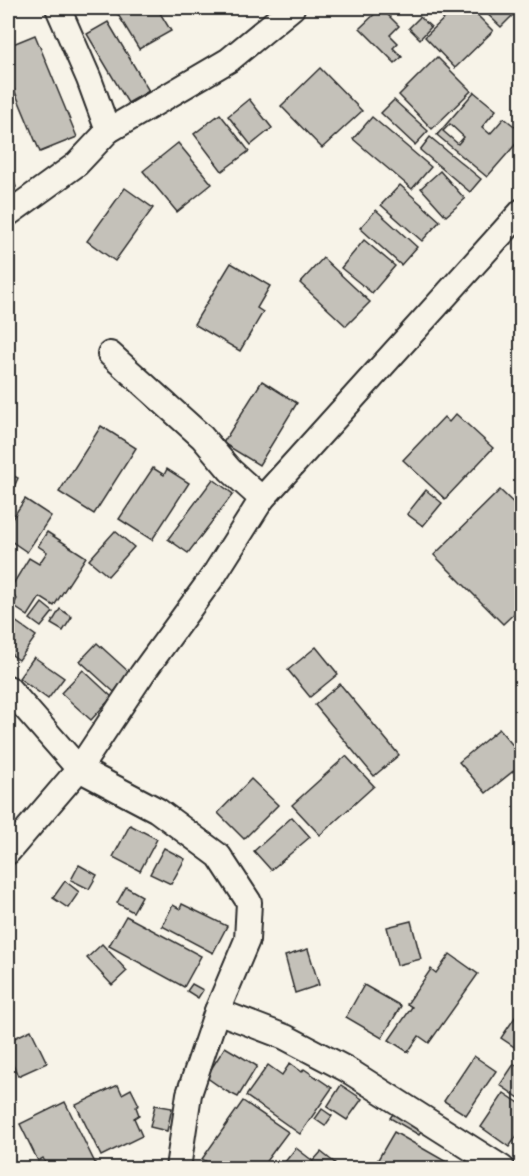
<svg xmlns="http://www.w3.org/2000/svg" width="529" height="1176" font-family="Mynerve,sans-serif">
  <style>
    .building { fill: #c4c1b9; stroke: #2b2b2b; stroke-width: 1.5; fill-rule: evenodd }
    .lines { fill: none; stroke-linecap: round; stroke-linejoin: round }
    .street-casing { stroke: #2b2b2b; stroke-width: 28 }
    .street { stroke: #f7f3e8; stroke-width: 24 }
  </style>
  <rect width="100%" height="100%" fill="#f7f3e8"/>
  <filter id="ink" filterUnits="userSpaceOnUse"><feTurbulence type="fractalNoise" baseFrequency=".0167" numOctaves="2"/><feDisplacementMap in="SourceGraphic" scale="12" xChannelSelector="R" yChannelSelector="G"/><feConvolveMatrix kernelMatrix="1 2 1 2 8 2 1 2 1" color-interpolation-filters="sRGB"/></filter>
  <g filter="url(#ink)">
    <g class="building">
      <polygon points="114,8 157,8 171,31 139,49"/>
      <polygon points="381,8 399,26 390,35 398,43 393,48 402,57 395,63 360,28"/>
      <polygon points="455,8 470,8 493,31 455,68 425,37"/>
      <polygon points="481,8 520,8 501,27"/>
      <polygon points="420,17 431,27 420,39 409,28"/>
      <polygon points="108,22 149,91 128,103 87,34"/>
      <polygon points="35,35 77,137 40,152 8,75 8,46"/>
      <polygon points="437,57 471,91 432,129 399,95"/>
      <polygon points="320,68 362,111 322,148 281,106"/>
      <path d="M474,92L496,110L482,127L490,134L504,118L522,132V137L487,177L437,135ZM450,124L464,137L458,144L443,131Z"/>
      <polygon points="249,99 272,128 251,145 228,116"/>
      <polygon points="394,100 428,131 415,145 381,113"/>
      <polygon points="220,114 249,151 222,171 194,134"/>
      <polygon points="372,117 431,167 412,189 353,139"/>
      <polygon points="430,137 481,179 470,192 420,150"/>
      <polygon points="178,143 212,184 177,212 143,171"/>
      <polygon points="8,165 16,187 8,190"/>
      <polygon points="440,171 465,199 446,216 421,188"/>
      <polygon points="400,185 440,221 422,241 381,205"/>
      <polygon points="125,188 153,208 115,261 87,241"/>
      <polygon points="376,210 417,247 401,265 360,228"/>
      <polygon points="364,240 395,266 372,293 341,268"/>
      <polygon points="323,258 370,302 346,326 300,283"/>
      <polygon points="231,263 270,286 257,308 263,312 240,351 194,324"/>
      <polygon points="262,381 297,403 259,465 223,443"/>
      <polygon points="456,414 493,448 445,499 403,460 444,417 449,422"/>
      <polygon points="101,426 136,448 94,514 59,492"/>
      <polygon points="153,468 164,475 167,469 189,483 152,540 119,519"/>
      <polygon points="8,473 18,478 8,500"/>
      <polygon points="213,479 233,494 188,553 168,539"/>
      <polygon points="426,490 442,503 423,526 407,514"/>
      <polygon points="500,490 522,511 522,544 515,551 522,557 522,606 503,624 434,555"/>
      <polygon points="25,499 51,516 27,552 8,539 8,525"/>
      <polygon points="115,531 134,547 108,576 89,560"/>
      <polygon points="47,532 86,557 54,606 40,597 28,616 13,606 17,599 8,592 29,558 39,564 47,552 38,546"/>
      <polygon points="42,603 53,612 41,627 30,619"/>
      <polygon points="60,609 72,617 63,631 51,624"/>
      <polygon points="8,616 36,636 19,660 8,652"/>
      <polygon points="97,643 130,673 114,692 80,661"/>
      <polygon points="316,647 338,674 310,697 288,670"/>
      <polygon points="34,657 64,678 48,699 19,678"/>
      <polygon points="83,670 112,697 91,720 61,693"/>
      <polygon points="340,684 399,755 374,776 315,705"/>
      <polygon points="499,729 522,756 522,764 486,793 459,762"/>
      <polygon points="346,756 374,786 320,835 292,805"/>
      <polygon points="251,779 278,805 244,839 218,813"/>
      <polygon points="292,817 310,837 271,870 254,851"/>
      <polygon points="130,825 157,839 140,871 113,857"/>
      <polygon points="164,848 185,859 171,884 150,874"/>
      <polygon points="79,865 97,875 89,889 71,880"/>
      <polygon points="65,881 79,892 68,908 53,898"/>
      <polygon points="126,887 142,896 133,912 117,903"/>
      <polygon points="182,904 227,926 213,953 162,926 173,905 180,909"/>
      <polygon points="126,916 201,956 184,987 109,946"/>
      <polygon points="411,921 421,959 397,965 387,927"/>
      <polygon points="102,944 127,971 112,985 87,958"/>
      <polygon points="308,949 319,985 295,993 285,956"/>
      <polygon points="450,954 478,974 429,1043 419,1036 408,1052 389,1040 412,1007 407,1004 431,969 436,973"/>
      <polygon points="192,984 203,990 198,998 187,991"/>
      <polygon points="364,985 401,1006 382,1038 346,1017"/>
      <polygon points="520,1010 522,1011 522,1052 501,1038"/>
      <polygon points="31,1030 47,1063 18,1076 8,1054 8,1041"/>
      <polygon points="225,1047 257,1066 238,1097 226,1091 206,1077"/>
      <polygon points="474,1056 496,1071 466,1115 444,1101"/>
      <polygon points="290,1063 302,1072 304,1069 332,1088 300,1134 246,1096 268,1065 282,1075"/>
      <polygon points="514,1064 522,1069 522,1100 500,1085"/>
      <polygon points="118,1085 122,1094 131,1089 139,1105 136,1107 139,1115 134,1118 142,1136 101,1156 76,1105"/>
      <polygon points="341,1085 362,1099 347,1120 327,1107"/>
      <polygon points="504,1093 522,1105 522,1129 509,1147 481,1127"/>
      <polygon points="243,1101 288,1132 261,1168 217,1168 202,1159"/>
      <polygon points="65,1102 97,1167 93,1168 42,1168 39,1164 45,1162 43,1158 38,1161 20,1124"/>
      <polygon points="155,1105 172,1108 167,1131 150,1127"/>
      <polygon points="397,1108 426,1125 419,1135 390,1118"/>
      <polygon points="322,1109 332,1116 325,1126 315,1119"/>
      <polygon points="394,1132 457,1168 373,1168"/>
      <polygon points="296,1148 313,1161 321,1152 335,1163 331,1168 280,1168"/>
    </g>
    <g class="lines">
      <defs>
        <g id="street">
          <polyline points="108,131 229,60 292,8"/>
          <polyline points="8,214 77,164 108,131 89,79 58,8"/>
          <polyline points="262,499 522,211"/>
          <polyline points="8,688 79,769 157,810 219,856 249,902 247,940 217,1011 189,1094 178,1168"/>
          <polyline points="8,852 79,769 142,674 214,575 262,499 230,470 202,437 110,354"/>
          <polyline points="217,1011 285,1037 346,1069 502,1168"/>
        </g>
      </defs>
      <use href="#street" class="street-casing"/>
      <use href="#street" class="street"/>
    </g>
  </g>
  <rect width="529" height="1176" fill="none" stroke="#f7f3e8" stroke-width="30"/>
  <rect x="15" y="15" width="499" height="1146" fill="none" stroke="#2b2b2b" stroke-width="2" filter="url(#ink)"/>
</svg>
